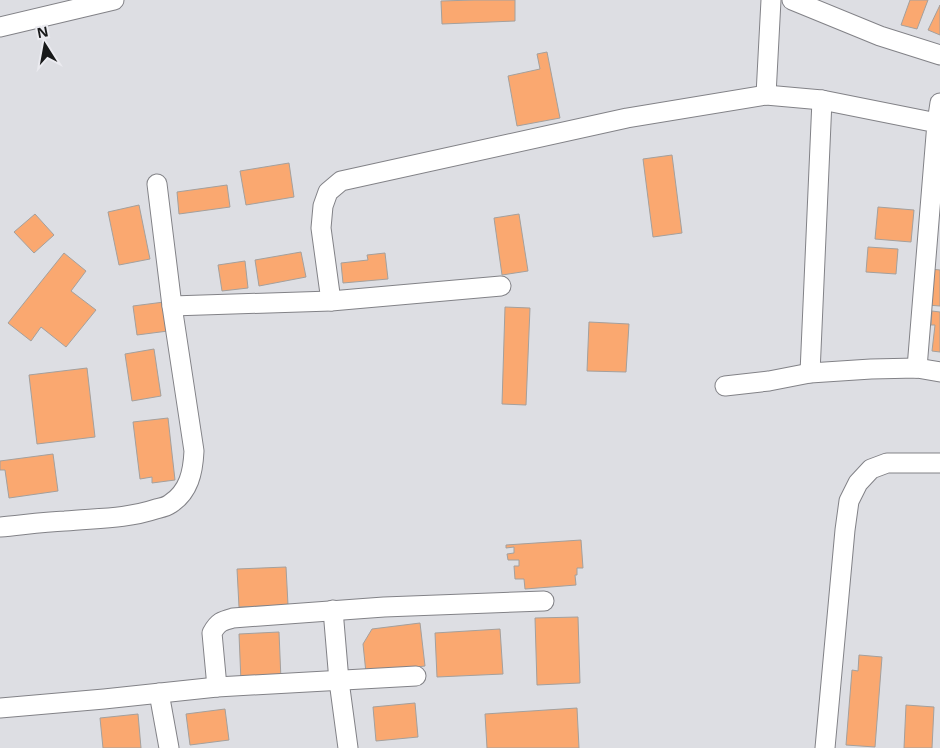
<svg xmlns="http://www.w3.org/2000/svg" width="940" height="748" font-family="'Noto Sans',sans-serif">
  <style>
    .building { fill: #faa870; stroke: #a4a09d }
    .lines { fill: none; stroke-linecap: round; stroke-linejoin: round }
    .street-casing { stroke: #828287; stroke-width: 21 }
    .street { stroke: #fff; stroke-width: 19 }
  </style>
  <rect width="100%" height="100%" fill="#dddee3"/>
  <g class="building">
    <polygon points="474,0 515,0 515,21 442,24 441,1"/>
    <polygon points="910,0 928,0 917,29 901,25"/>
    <polygon points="940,5 940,35 928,30"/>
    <polygon points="547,52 560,118 517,126 508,76 540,69 537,54"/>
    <polygon points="672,155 682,233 653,237 643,159"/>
    <polygon points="289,163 294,197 246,205 240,171"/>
    <polygon points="227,185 230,207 179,214 177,192"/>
    <polygon points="139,205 150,259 119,265 108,212"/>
    <polygon points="878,207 914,210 911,242 875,239"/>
    <polygon points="35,214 54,235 34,253 14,232"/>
    <polygon points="519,214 528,271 502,275 494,218"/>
    <polygon points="868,247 898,249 896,274 866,272"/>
    <polygon points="301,252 306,277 259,286 255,260"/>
    <polygon points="64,253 86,271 71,291 96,310 66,347 41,327 31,341 8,323"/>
    <polygon points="385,253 388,279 343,283 341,263 368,260 367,255"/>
    <polygon points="245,261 248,288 222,291 218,265"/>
    <polygon points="931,269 940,270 940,306 927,305"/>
    <polygon points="164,302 168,331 137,335 133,306"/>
    <polygon points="505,307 530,308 526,405 502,404"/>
    <polygon points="932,311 940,312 940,352 932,351 935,325 931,325"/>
    <polygon points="589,322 629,324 626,372 587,371"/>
    <polygon points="154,349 161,396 132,401 125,354"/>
    <polygon points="87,368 95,437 37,444 29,375"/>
    <polygon points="168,418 175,480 152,483 152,477 140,479 133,422"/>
    <polygon points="53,454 58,491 9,498 5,470 0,470 0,461"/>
    <polygon points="581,540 583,568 577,568 577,575 575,575 576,585 525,589 524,579 515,579 514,566 519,566 519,560 508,560 507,554 514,553 514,547 506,548 506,545"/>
    <polygon points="286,567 288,605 239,607 237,569"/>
    <polygon points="578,617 580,683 537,685 535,618"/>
    <polygon points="420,623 425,666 366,673 363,644 372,629"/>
    <polygon points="500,629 503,674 437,677 435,633"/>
    <polygon points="279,632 281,680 241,682 239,634"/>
    <polygon points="859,655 882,657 875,747 846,745 852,670 858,671"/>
    <polygon points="415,703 418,737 376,741 373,707"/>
    <polygon points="906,705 934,707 932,748 904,748"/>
    <polygon points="577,708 579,748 487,748 485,714"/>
    <polygon points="225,709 229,740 190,745 186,714"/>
    <polygon points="138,714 141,748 103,748 100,718"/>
  </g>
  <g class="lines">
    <defs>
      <g id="street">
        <polyline points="792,0 880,36 940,55"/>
        <polyline points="0,27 114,0"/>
        <polyline points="766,95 771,0"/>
        <polyline points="937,123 940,103"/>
        <polyline points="331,301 321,228 323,206 328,192 341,181 627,118 766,95 822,100 937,123 917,368"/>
        <polyline points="172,306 331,301 501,286"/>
        <polyline points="810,373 822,100"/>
        <polyline points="725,386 769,381 810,373 871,369 917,368 940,372"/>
        <path d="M0,527C22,525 43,522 65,521C96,518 126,519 156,509C160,508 166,507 170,504C189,492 193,472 194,451L172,306L157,184"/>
        <polyline points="333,610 339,681 348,748"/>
        <path d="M217,687L212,633C218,622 222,621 233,618L384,607L544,601"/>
        <polyline points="159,693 169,748"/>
        <polyline points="0,708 104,699 217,687 416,676"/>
        <polyline points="825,748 845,530 849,501 858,483 871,469 887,463 940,463"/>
      </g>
    </defs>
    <use href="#street" class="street-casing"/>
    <use href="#street" class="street"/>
  </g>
  <g transform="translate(45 45) rotate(349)" stroke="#ebebf0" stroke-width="4" paint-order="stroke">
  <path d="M0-4L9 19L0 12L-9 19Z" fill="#18191a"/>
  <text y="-8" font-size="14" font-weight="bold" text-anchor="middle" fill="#18191a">N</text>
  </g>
</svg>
